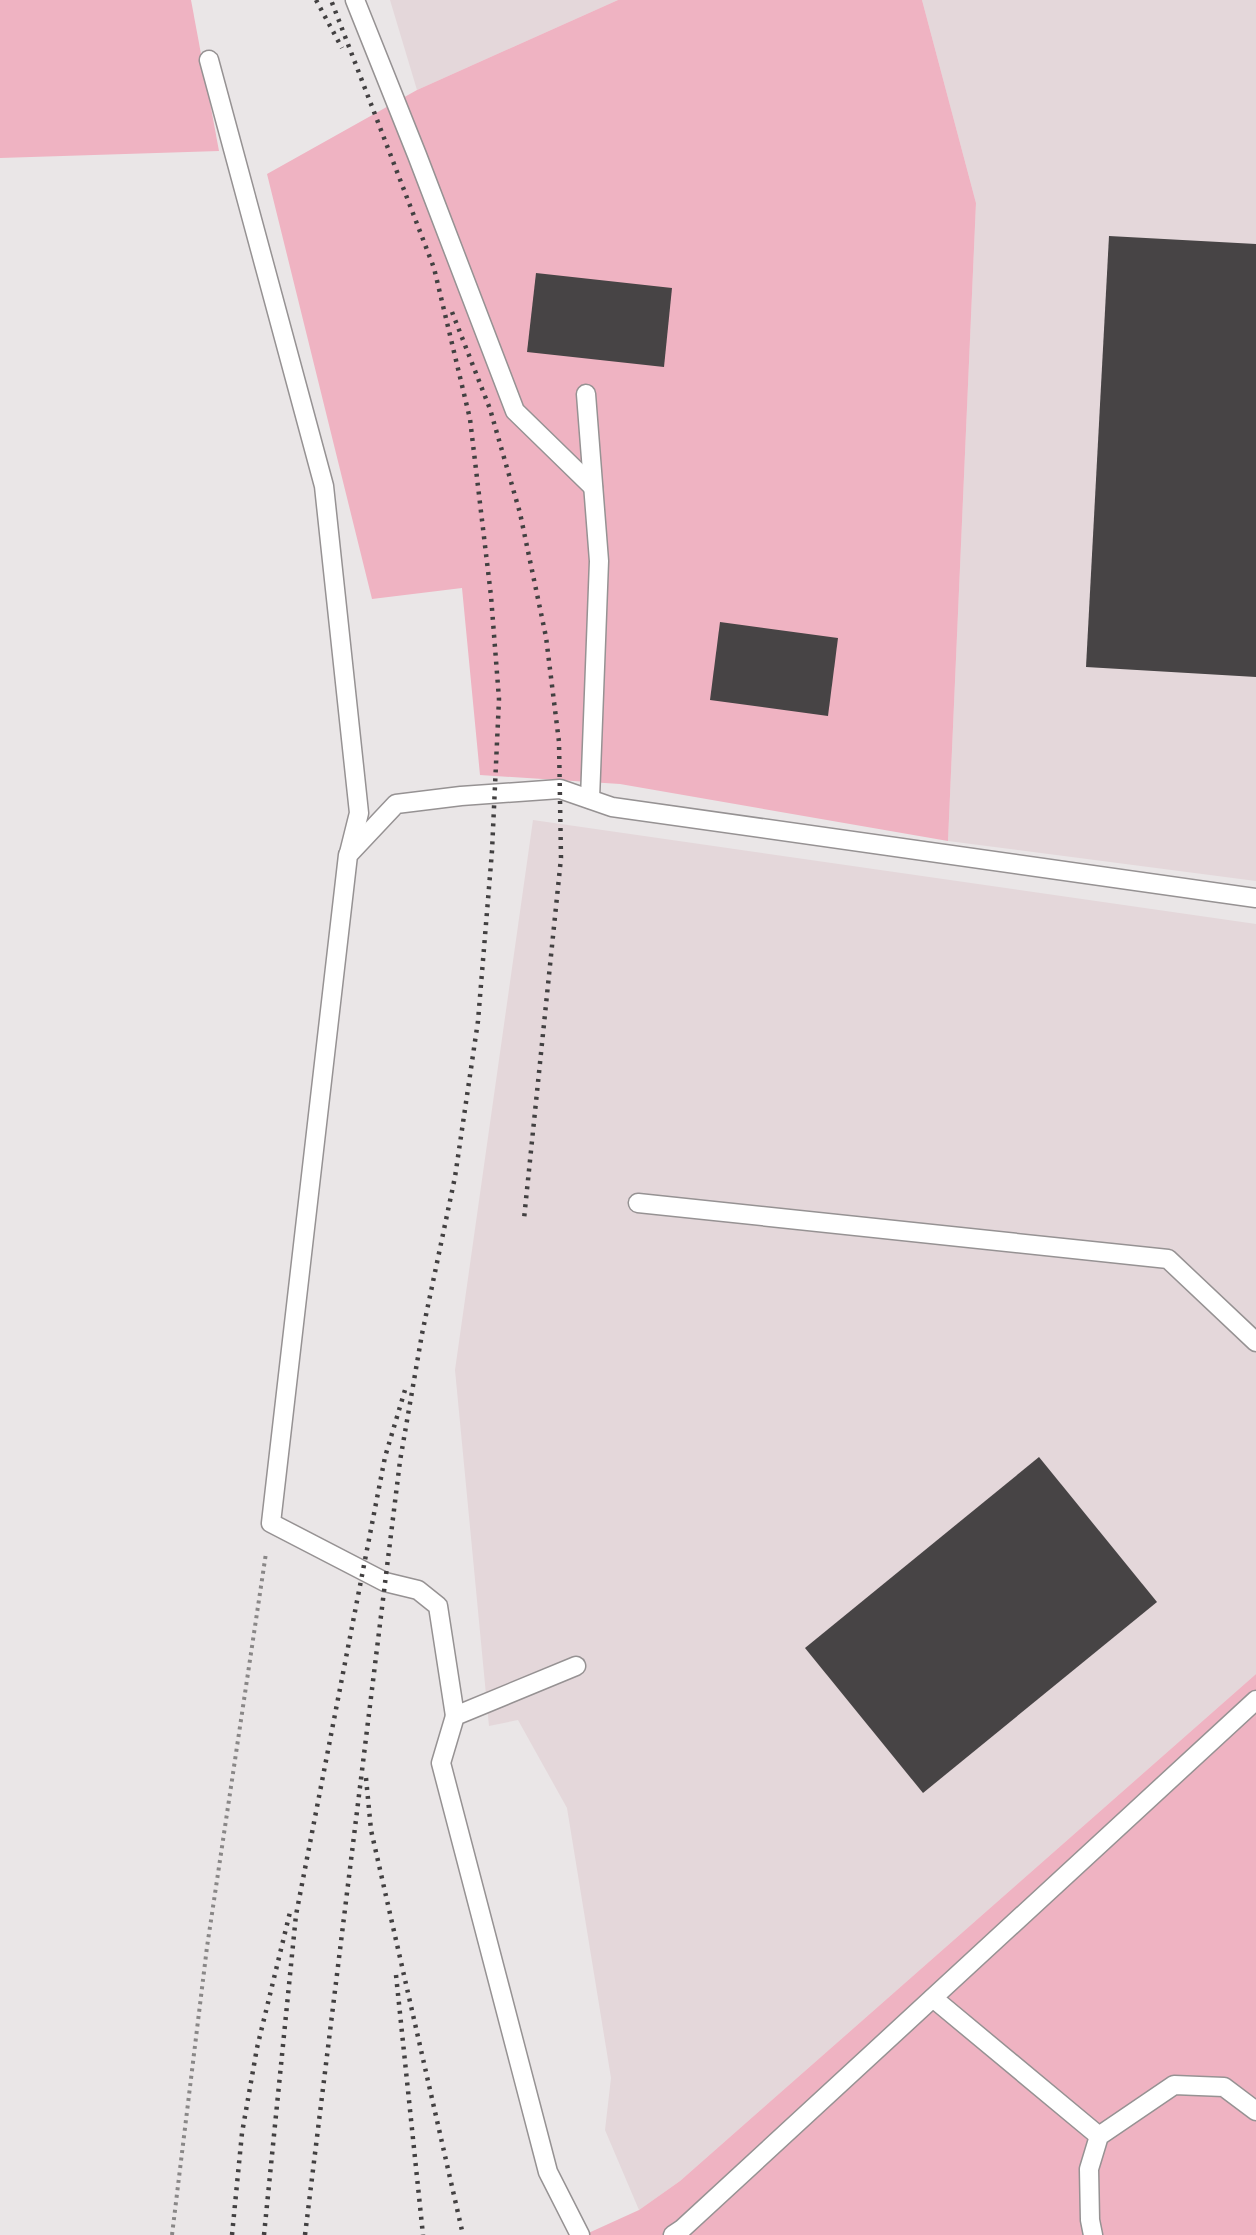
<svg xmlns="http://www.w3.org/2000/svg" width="1256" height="2235" font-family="Helvetica,sans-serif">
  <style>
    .built { fill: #e4d7da }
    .green { fill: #efb3c2 }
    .building { fill: #474445 }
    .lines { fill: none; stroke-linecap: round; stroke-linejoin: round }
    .service-casing { stroke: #969293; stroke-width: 21 }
    .path { stroke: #898787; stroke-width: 4; stroke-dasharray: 3 4.5; stroke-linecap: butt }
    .service { stroke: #fff; stroke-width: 18 }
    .rail { stroke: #424041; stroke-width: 4.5; stroke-dasharray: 3 6; stroke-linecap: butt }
  </style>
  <rect width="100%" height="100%" fill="#eae6e7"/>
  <g class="built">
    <polygon points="390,0 618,0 417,90"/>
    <polygon points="922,0 1256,0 1256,881 948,841 976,203"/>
    <polygon points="533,820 1256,924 1256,1674 680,2181 639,2210 605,2130 611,2078 567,1808 518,1720 489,1726 455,1370"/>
  </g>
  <g class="green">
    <polygon points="0,0 191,0 219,151 0,158"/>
    <polygon points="618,0 922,0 976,203 948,841 620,784 480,775 462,588 372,599 267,174 417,90"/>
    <polygon points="1256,1674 1256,2235 584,2235 639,2210 680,2181"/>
  </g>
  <g class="building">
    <polygon points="1109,236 1256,244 1256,677 1086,667"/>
    <polygon points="536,273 672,288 664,367 527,352"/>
    <polygon points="720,622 838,638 828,716 710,700"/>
    <polygon points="1039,1457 1157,1602 923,1793 805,1648"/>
  </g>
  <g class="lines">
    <defs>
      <g id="service">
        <polyline points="355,0 417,155 515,411 593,487"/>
        <polyline points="209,60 324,486 359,813 349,853"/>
        <polyline points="586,394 599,561 590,799"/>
        <polyline points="638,1203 1168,1259 1256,1342"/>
        <polyline points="576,1666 455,1716 441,1763 548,2172 580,2235"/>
        <polyline points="455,1716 438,1606 418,1590 385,1582 271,1523 348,855 396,804 461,796 560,789 612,807 1256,898"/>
        <polyline points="933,1998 1099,2136"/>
        <polyline points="673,2235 682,2229 1256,1700"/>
        <polyline points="1093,2235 1090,2220 1089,2169 1099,2136 1174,2085 1224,2087 1256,2111"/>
      </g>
    </defs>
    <use href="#service" class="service-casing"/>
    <polyline class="path" points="172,2235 207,1947 266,1553"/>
    <use href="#service" class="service"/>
    <g class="rail">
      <polyline points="316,0 342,48"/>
      <polyline points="452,312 490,409 520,513 546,637 559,742 561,858 524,1219"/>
      <polyline points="366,1778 371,1830 463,2235"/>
      <polyline points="396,1975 423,2235"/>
      <polyline points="232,2235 242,2133 257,2048 291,1908"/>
      <polyline points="264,2235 296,1915 385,1457 405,1390"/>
      <polyline points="305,2235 400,1461 422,1334 455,1177 478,1021 492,851 499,699 491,596 470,419 434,268 331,0"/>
    </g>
  </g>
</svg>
